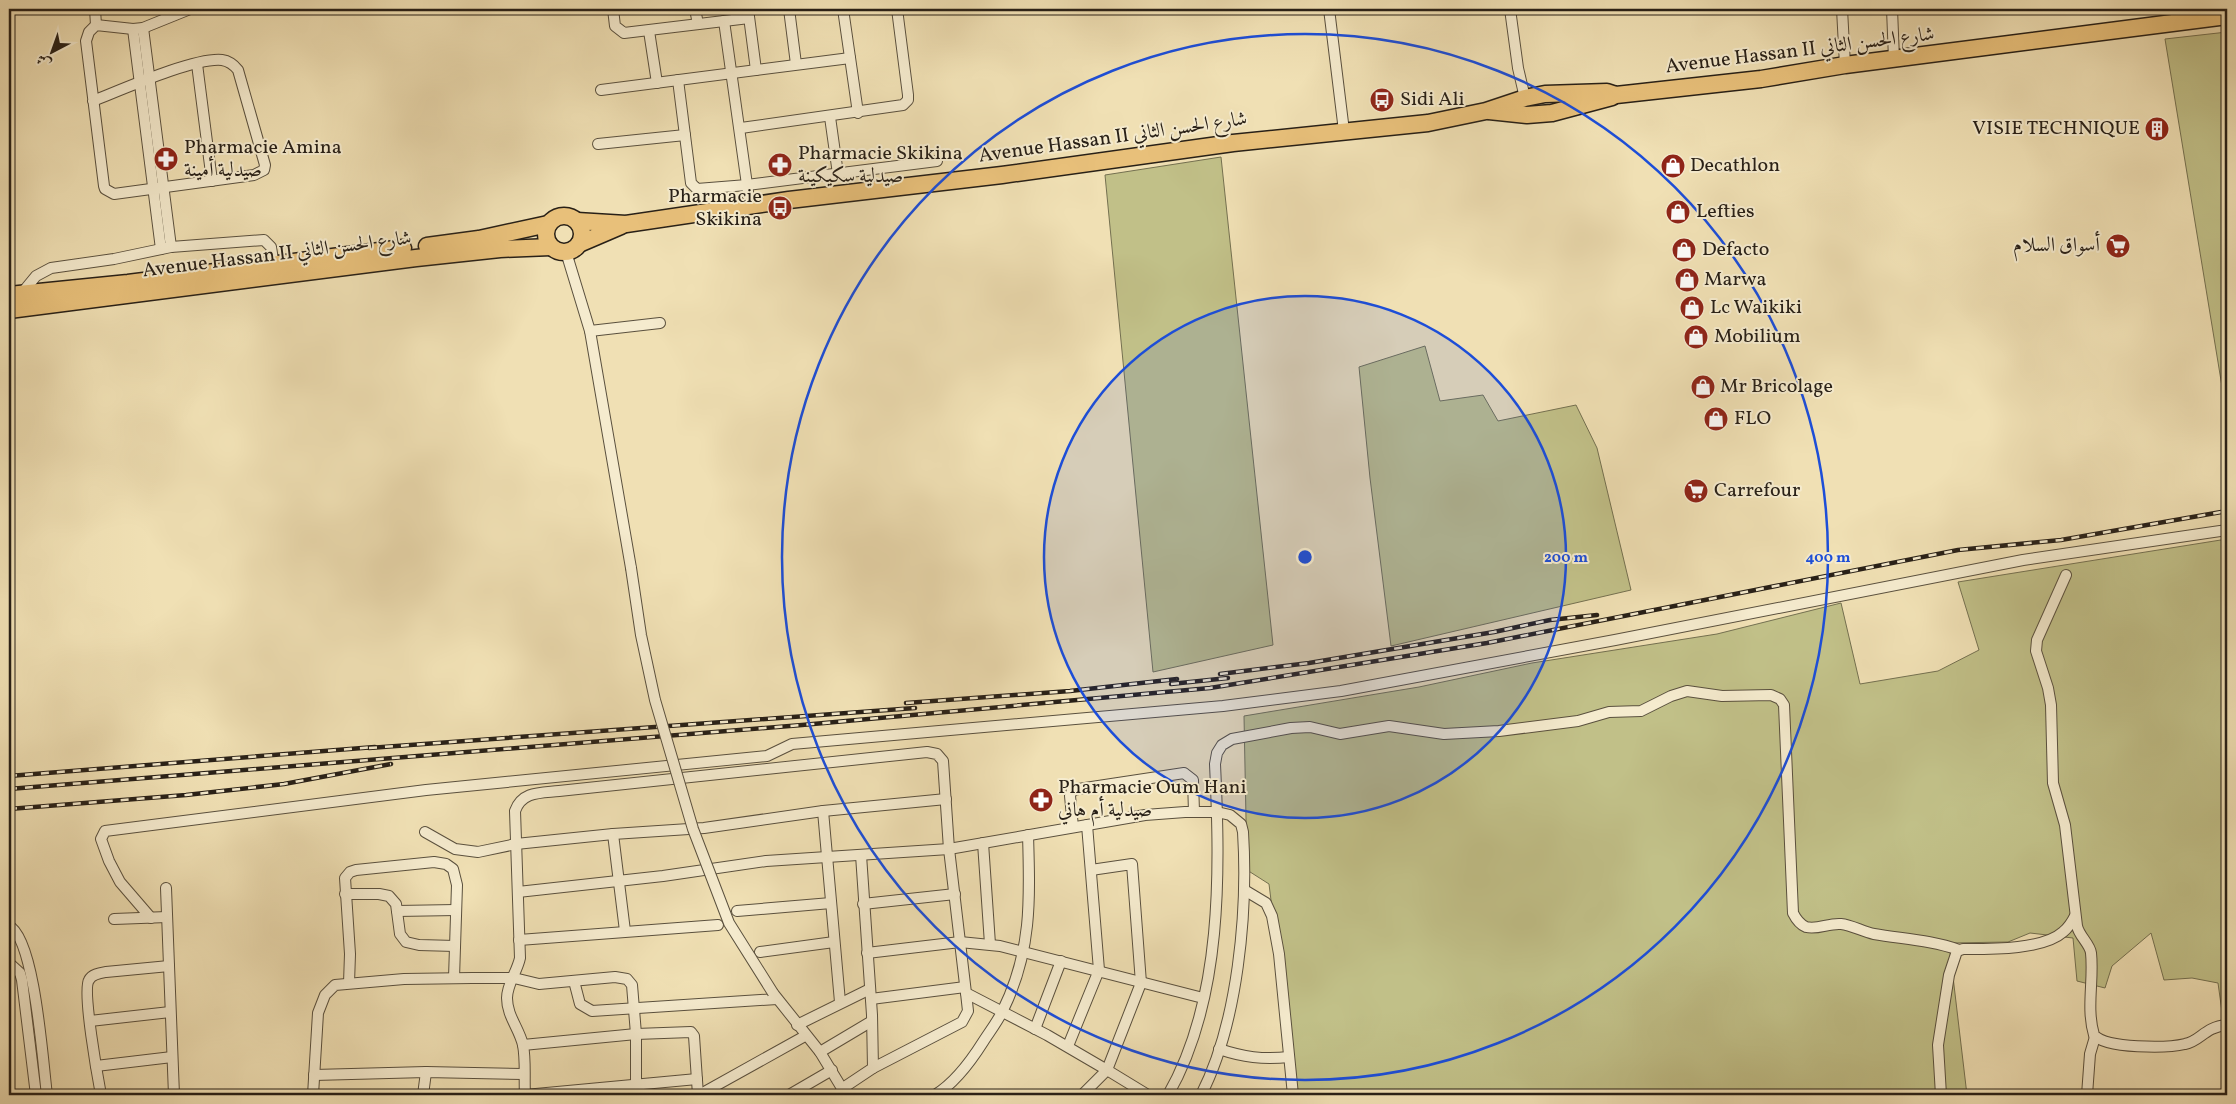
<svg xmlns="http://www.w3.org/2000/svg" width="2236" height="1104" font-family="Vollkorn,Amiri,serif">
  <style>
    .green { fill: #c1c088; stroke: #747050 }
    .lines { fill: none; stroke-linecap: round; stroke-linejoin: round }
    .minor-casing { stroke: #5a503e; stroke-width: 12 }
    .primary-casing { stroke: #282017; stroke-width: 19 }
    .minor { stroke: #f5ebce; stroke-width: 10 }
    .primary { stroke: #e8c07a; stroke-width: 16 }
    .rail-casing { stroke: #282017; stroke-width: 4.5 }
    .rail { stroke: #f5ebce; stroke-width: 2.5; stroke-dasharray: 8; stroke-linecap: butt }
    .minor-bridge-casing { stroke: #5a503e; stroke-width: 12; stroke-linecap: butt }
    .minor-bridge { stroke: #f5ebce; stroke-width: 10 }
    .ring { fill: none; stroke: #1d4ed8; stroke-width: 2.5 }
    .labels { text-anchor: middle; dominant-baseline: central; stroke-width: 4; stroke-linejoin: round; paint-order: stroke }
    .street-label { font-size: 20px; fill: #282017; stroke: #f5ebce }
    .poi-label { font-size: 20px; fill: #282017; stroke: #f5ebce; text-anchor: start }
    .centre { fill: #1d4ed8; stroke: #f5ebce; stroke-width: 2.5 }
    .ring-label { font-size: 15px; text-anchor: middle; font-weight: bold; fill: #1d4ed8; stroke: #f5ebce; stroke-width: 4; stroke-linejoin: round; paint-order: stroke }
  </style>
  <rect width="100%" height="100%" fill="#f0e0b4"/>
  <filter id="stains"><feTurbulence type="fractalNoise" baseFrequency=".004" numOctaves="4"/><feColorMatrix values="0 0 0 0 .2 0 0 0 0 .09 0 0 0 0 .02 0 0 0 .5 -.17"/></filter>
  <radialGradient id="worn" r=".72"><stop offset=".6" stop-color="#630" stop-opacity="0"/><stop offset="1" stop-color="#630" stop-opacity=".3"/></radialGradient>
  <g class="green">
    <polygon points="2227,32 2227,417 2165,39"/>
    <polygon points="1221,157 1273,645 1153,672 1105,175"/>
    <polygon points="1425,346 1440,401 1483,395 1498,421 1576,405 1597,448 1631,590 1391,646 1370,478 1359,367"/>
    <polygon points="2227,539 2227,1020 2223,1019 2218,983 2192,978 2164,980 2151,933 2112,966 2105,988 2077,981 2073,938 2030,933 2008,942 1949,943 1967,1095 1295,1095 1269,884 1247,870 1244,716 1419,687 1532,663 1717,634 1841,603 1860,684 1938,671 1979,650 1958,582"/>
  </g>
  <g class="lines">
    <defs>
      <g id="minor">
        <polyline points="95,9 96,25"/>
        <polyline points="613,9 615,26 624,33 749,18"/>
        <polyline points="695,9 698,24"/>
        <polyline points="748,9 756,70"/>
        <polyline points="789,9 796,64"/>
        <polyline points="843,9 858,113"/>
        <polyline points="1329,9 1344,131"/>
        <polyline points="1510,9 1518,68 1525,98"/>
        <polyline points="1842,9 1845,65"/>
        <polyline points="1892,9 1894,59"/>
        <polyline points="724,21 750,206"/>
        <polyline points="143,28 171,247"/>
        <polyline points="133,29 161,249"/>
        <polyline points="649,31 657,83"/>
        <polyline points="197,64 212,181"/>
        <polyline points="678,80 691,183 697,189 747,185 937,161"/>
        <polyline points="601,90 850,58"/>
        <path d="M93,101C121,90 195,57 222,60C229,61 234,65 238,70L265,165L264,170L254,175L114,194L105,189L104,186L86,41L89,32L96,25L133,29L143,28L190,9"/>
        <polyline points="830,117 838,174"/>
        <polyline points="741,128 903,105 908,100 908,95 897,9"/>
        <polyline points="598,144 685,135"/>
        <polyline points="566,252 590,331 631,568"/>
        <polyline points="22,293 36,276 51,268 114,259 171,247 264,240 271,247 274,266"/>
        <polyline points="590,331 660,323"/>
        <path d="M2066,575L2037,640L2036,651L2048,688L2051,705L2053,783L2065,825L2077,926C2079,936 2090,944 2091,953C2094,980 2086,1008 2094,1035C2106,1049 2168,1048 2185,1044C2201,1041 2204,1027 2227,1025"/>
        <polyline points="823,811 840,1002"/>
        <polyline points="1073,827 1070,796 1072,790 1184,773 1193,780 1194,812"/>
        <polyline points="425,832 455,849 478,852 516,844 613,834 704,828 823,811 946,799"/>
        <polyline points="613,834 625,931"/>
        <polyline points="983,843 990,944"/>
        <polyline points="1091,870 1132,864 1141,983 1107,1070 1148,1095"/>
        <polyline points="166,888 174,1095"/>
        <polyline points="1246,891 1266,903 1272,916 1279,954 1293,1095"/>
        <path d="M518,892L663,876L766,861L949,849L1145,815L1185,812H1217L1230,815L1241,824L1243,832C1248,912 1238,1023 1201,1095"/>
        <polyline points="345,894 379,894 389,896 396,904 400,934 406,942 419,945 455,946"/>
        <polyline points="863,904 955,894"/>
        <polyline points="397,911 456,910"/>
        <polyline points="737,911 831,903"/>
        <polyline points="151,918 120,882 109,861 101,839 105,831 426,790 767,756 792,744 1223,706 1341,691 1615,640 2023,560 2227,530"/>
        <polyline points="114,919 167,917"/>
        <path d="M9,926C35,938 43,1065 47,1095"/>
        <polyline points="519,940 718,925"/>
        <polyline points="760,952 834,942"/>
        <polyline points="867,953 960,942 1000,946 1203,998"/>
        <polyline points="9,963 20,973 22,980 36,1095"/>
        <polyline points="574,981 580,1004 592,1011 777,999"/>
        <polyline points="349,983 350,954 345,878 350,872 356,870 434,862 446,864 453,869 457,885 454,978"/>
        <polyline points="773,993 820,1052 846,1095"/>
        <polyline points="871,999 965,987"/>
        <polyline points="90,1021 170,1012"/>
        <polyline points="797,1025 870,989"/>
        <polyline points="1035,1029 1061,961"/>
        <polyline points="523,1045 636,1034 691,1032 694,1036 698,1095"/>
        <polyline points="1068,1046 1099,970 1087,825"/>
        <path d="M1219,1049C1243,1057 1263,1060 1289,1057"/>
        <polyline points="820,1052 872,1021"/>
        <polyline points="96,1066 172,1057"/>
        <polyline points="873,1068 962,1022 968,1011 966,993"/>
        <polyline points="314,1075 426,1072 523,1074"/>
        <polyline points="843,1088 873,1068 872,1015 861,855"/>
        <path d="M101,1095C98,1079 82,990 89,980C92,974 100,973 106,972L169,966"/>
        <polyline points="313,1095 318,1013 325,995 335,985 404,979 472,978 514,978 539,984 615,977 627,979 632,985 636,1034 636,1084"/>
        <polyline points="423,1095 426,1072"/>
        <path d="M525,1095C524,1079 526,1061 523,1045C519,1028 507,1016 507,998C507,984 517,972 520,958L515,811C522,791 541,793 559,791L927,752L937,754L943,761L949,849L966,993L1047,1035L1107,1070L1082,1095"/>
        <polyline points="525,1095 697,1079"/>
        <polyline points="699,1095 805,1036"/>
        <polyline points="789,1095 832,1070"/>
        <path d="M935,1095C955,1083 971,1061 983,1042C990,1031 998,1021 1003,1010C1032,951 1030,899 1028,835"/>
        <path d="M1168,1095C1223,999 1220,871 1215,764L1217,753L1222,745L1232,739L1291,728L1310,727L1340,734L1389,726L1444,734L1499,731L1578,721L1609,712L1641,711L1671,696L1687,691L1722,696L1771,695L1780,699L1784,705L1793,913C1796,919 1799,924 1806,927C1818,930 1828,923 1841,924C1852,925 1863,932 1874,934C1903,939 1931,940 1959,950"/>
        <path d="M1941,1095L1938,1045L1949,975L1957,951L1963,949C1989,949 2043,950 2063,932C2068,928 2072,922 2075,916"/>
        <polyline points="2087,1095 2090,1054 2095,1037"/>
      </g>
      <g id="primary">
        <polyline points="1489,111 1527,115 1552,113 1612,97"/>
        <circle cx="564" cy="234" r="18"/>
        <polyline points="577,221 626,224 789,200 1002,175 1233,143 1428,123 1486,111 1525,98 1545,94 1607,92 1616,95 1761,79 1845,65 2227,16"/>
        <polyline points="579,244 621,226"/>
        <polyline points="427,246 479,239 548,224"/>
        <polyline points="9,295 128,283 403,248"/>
        <polyline points="9,310 416,258 500,249 551,247"/>
      </g>
    </defs>
    <use href="#minor" class="minor-casing"/>
    <use href="#primary" class="primary-casing"/>
    <use href="#minor" class="minor"/>
    <use href="#primary" class="primary"/>
    <defs>
      <g id="rail">
        <polyline points="1220,674 1309,663 1494,632 1550,620 1597,615"/>
        <polyline points="1171,684 1228,678"/>
        <polyline points="906,703 1070,691 1177,679"/>
        <polyline points="369,748 915,708"/>
        <polyline points="9,776 375,747"/>
        <polyline points="9,789 802,725 1210,688 1487,643 1958,550 2061,540 2227,511"/>
        <polyline points="9,809 186,795 284,784 391,764"/>
      </g>
    </defs>
    <use href="#rail" class="rail-casing"/>
    <use href="#rail" class="rail"/>
    <defs>
      <polyline id="minor-bridge" points="631,568 641,635 655,700 693,829 729,923 773,993"/>
    </defs>
    <use href="#minor-bridge" class="minor-bridge-casing"/>
    <use href="#minor-bridge" class="minor-bridge"/>
  </g>
  <circle cx="1305" cy="557" r="261" fill="#1d4ed8" fill-opacity=".12"/>
  <g class="ring">
    <circle cx="1305" cy="557" r="261"/>
    <circle cx="1305" cy="557" r="523"/>
  </g>
  <defs>
    <symbol id="bus-disc" viewBox="-11 -11 22 22"><circle r="9.5" fill="#8f2418" stroke="#f5ebce"/><path d="M-5-6H5V4H4V6H2V4H-2V6H-4V4H-5ZM-3.5-4V0h7V-4ZM-3.5 1.2v1.5H-2V1.2ZM2 1.2v1.5H3.5V1.2Z" fill="#fff"/></symbol>
    <symbol id="building-disc" viewBox="-11 -11 22 22"><circle r="9.5" fill="#8f2418" stroke="#f5ebce"/><path d="M-4-6H4V6H1V3H-1V6H-4ZM-2.5-4.3h1.7v1.8h-1.7ZM.8-4.3h1.7v1.8H.8ZM-2.5-1h1.7V.8h-1.7ZM.8-1h1.7V.8H.8Z" fill="#fff"/></symbol>
    <symbol id="pharmacy-disc" viewBox="-11 -11 22 22"><circle r="9.5" fill="#8f2418" stroke="#f5ebce"/><path d="M-2-6h4v4h4v4h-4v4h-4v-4h-4v-4h4Z" fill="#fff"/></symbol>
    <symbol id="shop-disc" viewBox="-11 -11 22 22"><circle r="9.5" fill="#8f2418" stroke="#f5ebce"/><path d="M-5-2.5h2.3a2.7 3.5 0 0 1 5.4 0H5L5.5 6h-11ZM-1.5-2.5h3a1.5 2.3 0 0 0-3 0Z" fill="#fff"/></symbol>
    <symbol id="supermarket-disc" viewBox="-11 -11 22 22"><circle r="9.5" fill="#8f2418" stroke="#f5ebce"/><path d="M-6-5.5h2.5l.6 2H6L4.5 2H-2.5L-4.4-4H-6ZM-1.5 3.2a1.3 1.3 0 1 0 .1 0ZM3 3.2a1.3 1.3 0 1 0 .1 0Z" fill="#fff"/></symbol>
  </defs>
  <g fill-rule="evenodd">
    <use href="#bus-disc" x="1368" y="86" width="28" height="28"/>
    <use href="#building-disc" x="2143" y="115" width="28" height="28"/>
    <use href="#pharmacy-disc" x="152" y="145" width="28" height="28"/>
    <use href="#pharmacy-disc" x="766" y="151" width="28" height="28"/>
    <use href="#shop-disc" x="1659" y="152" width="28" height="28"/>
    <use href="#bus-disc" x="766" y="194" width="28" height="28"/>
    <use href="#shop-disc" x="1664" y="198" width="28" height="28"/>
    <use href="#supermarket-disc" x="2104" y="232" width="28" height="28"/>
    <use href="#shop-disc" x="1670" y="236" width="28" height="28"/>
    <use href="#shop-disc" x="1673" y="266" width="28" height="28"/>
    <use href="#shop-disc" x="1678" y="294" width="28" height="28"/>
    <use href="#shop-disc" x="1682" y="323" width="28" height="28"/>
    <use href="#shop-disc" x="1689" y="373" width="28" height="28"/>
    <use href="#shop-disc" x="1702" y="405" width="28" height="28"/>
    <use href="#supermarket-disc" x="1682" y="477" width="28" height="28"/>
    <use href="#pharmacy-disc" x="1027" y="786" width="28" height="28"/>
  </g>
  <g class="labels">
    <g class="street-label">
      <text transform="translate(1800 51) rotate(-7)">Avenue Hassan II شارع الحسن الثاني</text>
      <text transform="translate(1113 138) rotate(-8)">Avenue Hassan II شارع الحسن الثاني</text>
      <text transform="translate(277 255) rotate(-7)">Avenue Hassan II شارع الحسن الثاني</text>
    </g>
    <g class="poi-label">
      <text x="1400" y="100">Sidi Ali</text>
      <text x="2140" y="129" text-anchor="end">VISIE TECHNIQUE</text>
      <text x="184" y="148">Pharmacie Amina<tspan x="184" dy="23">صيدلية أمينة</tspan></text>
      <text x="798" y="154">Pharmacie Skikina<tspan x="798" dy="23">صيدلية سكيكينة</tspan></text>
      <text x="1690" y="166">Decathlon</text>
      <text x="762" y="197" text-anchor="end">Pharmacie<tspan x="762" dy="23">Skikina</tspan></text>
      <text x="1696" y="212">Lefties</text>
      <text x="2100" y="246" text-anchor="end">أسواق السلام</text>
      <text x="1702" y="250">Defacto</text>
      <text x="1704" y="280">Marwa</text>
      <text x="1710" y="308">Lc Waikiki</text>
      <text x="1714" y="337">Mobilium</text>
      <text x="1720" y="387">Mr Bricolage</text>
      <text x="1734" y="419">FLO</text>
      <text x="1714" y="491">Carrefour</text>
      <text x="1058" y="788">Pharmacie Oum Hani<tspan x="1058" dy="23">صيدلية أم هاني</tspan></text>
    </g>
  </g>
  <circle cx="1305" cy="557" r="8" class="centre"/>
  <g class="ring-label">
    <text x="1566" y="562">200 m</text>
    <text x="1828" y="562">400 m</text>
  </g>
  <rect width="2236" height="1104" fill="none" stroke="#f0e0b4" stroke-width="30"/>
  <rect x="10" y="10" width="2216" height="1084" fill="none" stroke="#282017" stroke-width="2.5"/>
  <rect x="15" y="15" width="2206" height="1074" fill="none" stroke="#282017"/>
  <g transform="translate(52 52) rotate(221)" stroke="#f5ebce" stroke-width="4" paint-order="stroke">
  <path d="M0-4L9 19L0 12L-9 19Z" fill="#282017"/>
  <text y="-8" font-size="14" font-weight="bold" text-anchor="middle" fill="#282017">ش</text>
  </g>
  <rect width="100%" height="100%" filter="url(#stains)"/>
  <rect width="100%" height="100%" fill="url(#worn)"/>
</svg>
